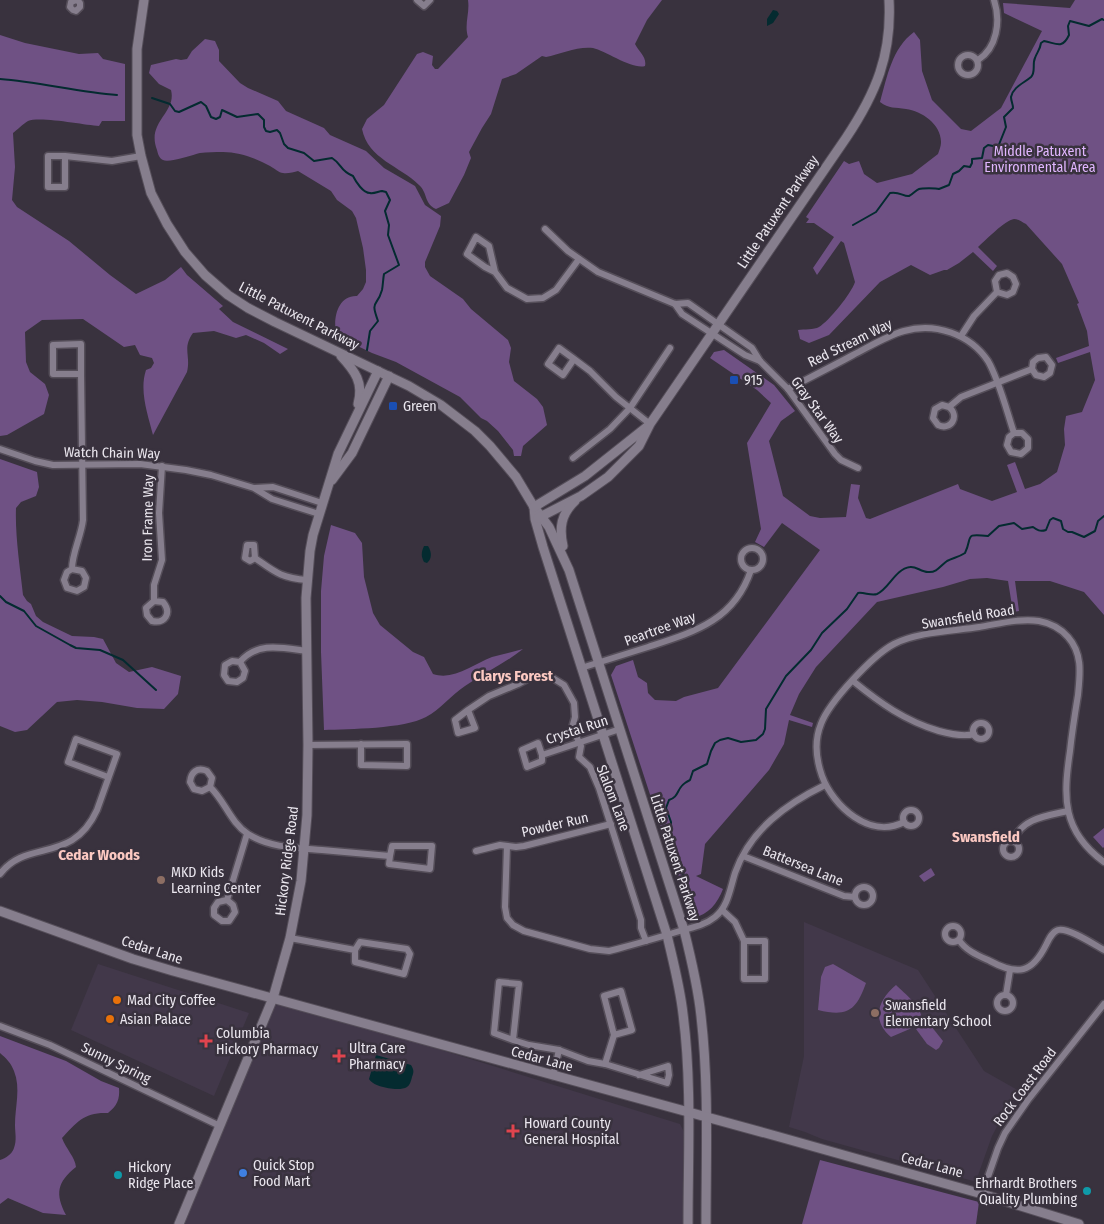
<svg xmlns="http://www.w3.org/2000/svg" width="1104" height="1224" font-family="'Fira Sans Condensed',sans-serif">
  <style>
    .built { fill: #42384a }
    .green { fill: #6f5184 }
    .water { fill: #042b30 }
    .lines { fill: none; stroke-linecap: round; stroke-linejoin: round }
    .stream { stroke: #042b30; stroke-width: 2 }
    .street-casing { stroke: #554e59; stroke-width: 9 }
    .secondary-casing { stroke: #554e59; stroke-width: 11 }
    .street { stroke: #867e8d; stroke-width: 6 }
    .secondary { stroke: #867e8d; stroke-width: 9 }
    .transit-dot { fill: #1a4fb4; stroke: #39323e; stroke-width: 2 }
    .education-dot { fill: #8d6e63; stroke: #39323e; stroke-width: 2 }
    .food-dot { fill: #e8710a; stroke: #39323e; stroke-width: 2 }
    .health-dot { fill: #e0444e; stroke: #39323e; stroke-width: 2 }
    .shop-dot { fill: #3f7fe0; stroke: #39323e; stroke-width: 2 }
    .culture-dot { fill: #0f9aa8; stroke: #39323e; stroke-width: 2 }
    .labels { text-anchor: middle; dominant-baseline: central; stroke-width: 5; stroke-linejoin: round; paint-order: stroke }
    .park-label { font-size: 14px; fill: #e1b6ff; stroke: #39323e }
    .street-label { font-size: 14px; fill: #eae6ee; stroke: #39323e }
    .poi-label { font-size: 14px; fill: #eae6ee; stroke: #39323e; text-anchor: start }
    .neighbourhood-label { font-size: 15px; font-weight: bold; fill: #fcc9c2; stroke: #39323e }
  </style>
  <rect width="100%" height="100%" fill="#39323e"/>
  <g class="built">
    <polygon points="804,922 918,970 984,1071 1021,1092 1000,1121 992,1136 976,1181 973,1181 822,1139 805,1132 789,1127 804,1056"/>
    <polygon points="98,964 249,1013 214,1096 71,1030"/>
    <polygon points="273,998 680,1124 684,1132 683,1224 178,1224"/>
  </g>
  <g class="green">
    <path d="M468,0H662L647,20L635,44C639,52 647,57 645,66C633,70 606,51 593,48C578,46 560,54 546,57L542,56L516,74L502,79L491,114L482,128L469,152L471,158L464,175L449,203L436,209C424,204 428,193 419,185C400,166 368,159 362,129L367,119L384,105L417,54L423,52L433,56L432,65L435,69H438L468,37C464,24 470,13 468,0Z"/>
    <path d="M1075,0H1104V615L1084,592L1050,581H1015L1019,611L1013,612L1008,581L987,578L970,579L943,587L877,602L816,667L799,694L790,715L813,723L812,727L789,720L784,744L769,770L705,844L701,874L696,876L723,889C717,904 709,914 693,918L689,914L611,675L616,666L633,660L638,677L647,683L648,693L655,700L676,701L684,697L718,688L820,550L782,523L764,547L755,542L761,529L747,443L771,403L757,390L710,358L714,352L724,350L774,385L795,411L781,421L769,441L783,496L810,516L820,518L846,517L851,484L860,485L858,498L866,518L870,519L958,484L960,489L992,501L1017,492L1007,465L1015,462L1025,489L1040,484L1057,472L1065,445L1064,429L1066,416L1082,412L1095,380L1090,352L1058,363L1056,358L1089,346L1087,331L1077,304L1079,303L1062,264L1026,224C1022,222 1019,219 1014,219C1005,220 985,241 978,247L997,266L993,271L973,252L959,263L947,270H944L930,275L911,265L880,282L829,335L809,343L800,339L798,330C804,329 814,330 819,327C829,321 851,294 855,282L844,243L841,241L817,275L813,268L834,237L814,223H806L809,219L806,217L844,161L849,164L859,161L864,174L877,183L912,174L938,154C939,151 941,146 941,143C942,125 922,111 906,109C895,107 889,109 880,102C887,77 892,48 914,32L920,40L922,71L932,100L961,129L971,131L1001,108L1042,31L1004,13L1003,3L1070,8Z"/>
    <path d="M0,35L25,43L79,54L98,53L103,59L125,64V121H102L99,126C84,125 40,116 28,121C23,124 17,130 13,133L15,167L12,200L17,207L69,241L110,275L136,294L165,280L181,267L187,275L223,306L219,309L233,322L288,349L280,354L264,343L246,335L236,338L214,331L193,333C182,348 191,356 187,372L153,435C148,415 139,391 146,370L151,368L154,363L152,358L140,355L135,345L124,347L83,319L42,320L25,332L26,362L30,372L45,384L49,395L44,414L7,435L0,436Z"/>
    <path d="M205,39L215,41L219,50V61L240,83L248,88L278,101L286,111L324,128L330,135L366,151L384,168L415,186L425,205L441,216L440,226L425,262V267L430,276L463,299L471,309L508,340L511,348L509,362L514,381L537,399L543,407L547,425L523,446L521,456H514L513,450L498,431L487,421L481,418L460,397L396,362L372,353L337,336C332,321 337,295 357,296L363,289L366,282V270L363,248L356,218L352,211L337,200L331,191L298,171C294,172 287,174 283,173C279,173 274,168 270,166C255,158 239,152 223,152C215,152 207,152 200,153C192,155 169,163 163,160C159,158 158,154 157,150C146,122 177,113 171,90L159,84L149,73L151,65L176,59L181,60L187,59L192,51Z"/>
    <path d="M0,459L37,472L39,487L36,496L21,502L16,508C15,536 20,567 23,595L27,601L31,604L36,616L43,622L72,636L94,637L103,639L116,663L129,672L152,667L181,676L178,694L164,709L137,708L102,702L77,700L57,702L27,730L15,732L0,726Z"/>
    <path d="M331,525L355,533L362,543L364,577L373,613L380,625L413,652L424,657L433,674C454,681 473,664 492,657C502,654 513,652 523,649C504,664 484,673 465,686C451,695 440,710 426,717C404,729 349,729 324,730L321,652V591L324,556Z"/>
    <polygon points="1104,828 1104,847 1103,848 1093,837"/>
    <polygon points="931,868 935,875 924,882 919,876"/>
    <path d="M833,964L866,983C856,1011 847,1017 818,1010L821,977L825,967Z"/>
    <path d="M896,985C906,995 922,1006 922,1021L912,1028L891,1037C871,1020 878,1000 896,985Z"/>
    <polygon points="927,1021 943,1041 939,1048 936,1050 927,1044 916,1029"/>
    <path d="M0,1036L66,1061L101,1081L119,1088C120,1099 117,1106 108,1113C84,1112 77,1122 62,1138C66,1149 75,1157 76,1167C57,1182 55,1194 66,1215L43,1213L8,1198L0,1204V1160C6,1158 12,1154 14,1148C17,1140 15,1133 15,1125C15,1107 21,1088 14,1071C11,1063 6,1058 0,1053Z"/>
    <polygon points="820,1160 979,1202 976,1224 802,1224"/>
  </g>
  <g class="water">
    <polygon points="773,10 777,11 779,14 773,23 767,26 767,19"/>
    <path d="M424,546H428C432,552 432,559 427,563L424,562C421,556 421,553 424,546Z"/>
    <path d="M376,1055L411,1065C414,1070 414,1072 412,1077C411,1081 410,1085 407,1087C399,1092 373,1087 369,1079Z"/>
  </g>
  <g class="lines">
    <g class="stream">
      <path d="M0,79C39,82 78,92 117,95"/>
      <path d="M152,98L170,104L175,111L179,112L201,102L206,106L211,117L216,119L220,117L222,110L237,117L258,114L264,120V127L266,131L270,132L277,130L280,133L284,144L288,148L304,153L314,161L332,158C343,165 339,170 353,176C356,182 363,193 370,193C374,194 379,191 382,191L386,192L390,200L385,211L389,225L388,235L399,265L384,274C383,279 383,285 382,290C377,308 370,299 378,321L370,331L367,350"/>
      <path d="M853,225L876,212L890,193C899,191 904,197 909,196C913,194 916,190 919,189C922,188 936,188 939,189L949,185L953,174L959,171L964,166L970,167L972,163V159L982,158L984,148L988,145L998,147L1006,127L1004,117L1013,108C1013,104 1011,101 1011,97C1013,87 1024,83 1031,77C1036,72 1032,64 1035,58C1037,52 1040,50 1041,43L1044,41C1056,43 1062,50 1069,35L1068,26L1070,21L1089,26L1102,19L1104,20"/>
      <polyline points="0,596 6,602 24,611 36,626 70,645 76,648 100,650 123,660 156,690"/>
      <path d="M694,910L671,836V822L666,808L669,800C681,796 675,787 690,780L693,771L707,764L711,751L715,743L720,740L728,738L741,742L756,740L763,734L765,729L766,709L786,676L811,650L822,633L847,609L858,593C864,592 871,596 877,594C889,589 895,569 910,567C916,566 921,572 928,572C937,573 941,565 947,561C953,558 959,557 965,553C973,537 963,533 988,536L999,526L1014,523L1022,529L1033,527C1037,530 1040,532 1046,530L1050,520L1053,518L1061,521L1063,529L1068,532H1072L1084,537L1095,531L1098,521L1104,516"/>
    </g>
    <defs>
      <g id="street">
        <polyline points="77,0 71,2 70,7 73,10 76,11 80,7 80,3 77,0"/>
        <polyline points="417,0 424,6 430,0"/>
        <circle cx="968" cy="65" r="10"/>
        <path d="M978,60C997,48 1001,21 994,0"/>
        <polyline points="65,156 48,156 48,187 65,187 65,156 112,161 141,156"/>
        <polyline points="545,229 568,251 598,272 675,304 688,303 752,348 760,361 788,389 835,454 841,460 858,468"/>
        <polyline points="495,272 489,246 476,237 467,254 485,267 495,272 507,288 527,299 543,298 556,290 579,259"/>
        <polyline points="675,304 682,314 745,355 760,361"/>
        <polyline points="961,336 974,316 997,292 1007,295 1013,292 1016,284 1013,277 1007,273 999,275 995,281 997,292"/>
        <polyline points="574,359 559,348 548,364 563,375 574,359 590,371 616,397 650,424"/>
        <path d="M788,389C809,378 831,367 853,355C869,347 886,336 904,331C935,322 970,334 988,361C999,380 1007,412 1014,433L1009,437L1007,445L1011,452L1021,454L1028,448V439L1022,433H1014"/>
        <path d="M949,407L942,405L935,409L933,418L938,425C951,431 960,416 949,407L961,397L1032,369L1036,375L1044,377L1050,373L1052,365L1046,357L1038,358L1033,362L1032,369"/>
        <polyline points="0,449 35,461 53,465 140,464 186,470 211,475 254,488 272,499 319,514"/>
        <polyline points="573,458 610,429 630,408 670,348"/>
        <polyline points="255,488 273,487 322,503"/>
        <circle cx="752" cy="559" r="11"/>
        <path d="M255,558L250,561L245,558L247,545H254L255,558C275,572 281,578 307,580"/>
        <path d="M72,569L82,571L86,578L84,587L77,591L67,588L64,580L67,572L72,569C72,553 81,537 83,520L81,374H53V345L81,344V374"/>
        <path d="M154,601L146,608L147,615L152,621C165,624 172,613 163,602L154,601V585L162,560L159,513L162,466"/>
        <path d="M240,662L232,661L225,665L224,675L228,681L237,682L243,678L245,671L240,662C257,641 283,648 307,651"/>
        <path d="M581,668C604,661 626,654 648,647C694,632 734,621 751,570"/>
        <path d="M853,681C880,703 905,721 939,731C950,734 963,737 974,734"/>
        <polyline points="468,710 455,720 458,733 475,728 468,710 489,696 518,684 531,677 537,675 551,677 564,685 574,703 575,717 572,728 581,746 579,757 590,767 599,788 641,920 641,928 646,941"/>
        <circle cx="981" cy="731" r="8"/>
        <polyline points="308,745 407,744 407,766 361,765 361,744"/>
        <polyline points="542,755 542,761 527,767 522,750 538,743 542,755 620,729"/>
        <path d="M210,787L212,778L207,771C197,767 191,772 190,782L194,789L202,791L210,787C225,801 230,822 248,834C270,848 297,848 322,850C344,852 367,854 390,856L389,864L430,869L432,846H392L390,856"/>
        <circle cx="911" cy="818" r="8"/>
        <path d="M904,822C870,840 833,806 822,776C816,759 814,741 821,724C829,702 873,655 894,644C917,632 953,631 979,627C998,624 1020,618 1039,621C1050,623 1061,629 1068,637C1083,654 1080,674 1078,695C1075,713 1072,732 1070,751C1063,798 1062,831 1104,862"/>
        <circle cx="1011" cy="849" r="8"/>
        <path d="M1013,841C1022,818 1046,816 1068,811"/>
        <path d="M507,846L505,907L507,918L513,925L524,931L590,949L609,951L617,949C639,943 661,937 683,930C694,927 705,925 715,917C728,907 730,889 735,873C750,830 786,804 825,785"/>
        <polyline points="476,851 500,845 516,847 524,846 611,824"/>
        <polyline points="743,856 844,896 855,897"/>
        <path d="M0,874C27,838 72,865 97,810L117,754L76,739L68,762L108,777"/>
        <circle cx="864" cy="896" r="9"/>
        <polyline points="227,900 233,905 235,912 229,921 222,921 214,915 214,908 218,902 227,900 247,834"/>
        <polyline points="722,910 735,922 744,941 765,941 765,979 744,979 744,941"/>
        <circle cx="953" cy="934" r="8"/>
        <polyline points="290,938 355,950 355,962 404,974 410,954 407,949 360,942 355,950"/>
        <path d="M959,940C966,951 979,956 990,961C1018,976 1032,973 1046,945C1049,939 1052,932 1058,930C1068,927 1095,945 1104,950"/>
        <polyline points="1006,995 1010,970"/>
        <circle cx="1005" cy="1003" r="8"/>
        <polyline points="0,1026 50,1045 220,1126"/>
        <polyline points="513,1040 494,1033 499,982 519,984 513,1040 529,1045 559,1050 588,1061 605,1064 667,1083 669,1075 668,1066 639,1075"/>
        <polyline points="605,1064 614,1035 604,996 621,991 632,1030 614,1035"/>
        <polyline points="553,1076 559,1050"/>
        <polyline points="982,1194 998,1148 1005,1133 1028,1100 1104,1004"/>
      </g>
      <g id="secondary">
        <path d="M144,0L137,49V135L141,156L151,193L167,224L185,252L205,275L228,295L248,308L275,322L409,386L441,405L475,431L490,446L516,477L534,507L549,527L569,570L684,930C691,958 698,987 701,1016C709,1085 706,1155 706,1224"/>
        <path d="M341,356C355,371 364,383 358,404"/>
        <polyline points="332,480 352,453 389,376"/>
        <path d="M534,507L535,519L543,547L667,935C673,961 680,987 683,1014C692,1083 688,1155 688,1224"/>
        <polyline points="534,507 585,476 648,426"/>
        <path d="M538,518L581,496L608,477L639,446L650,424L846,138C876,93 892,55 889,0"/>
        <path d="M563,546C559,528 561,514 575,501"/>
        <polyline points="0,911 133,959 173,971 776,1136 982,1194 1079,1224"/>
        <polyline points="179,1224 273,998 290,938 301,881 307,815 308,745 306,598 310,551 313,535 338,454 378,371"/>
      </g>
    </defs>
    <use href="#street" class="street-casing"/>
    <use href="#secondary" class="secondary-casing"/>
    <use href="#street" class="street"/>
    <use href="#secondary" class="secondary"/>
  </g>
  <g class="transit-dot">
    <rect x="729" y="375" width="10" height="10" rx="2.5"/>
    <rect x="388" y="401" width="10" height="10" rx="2.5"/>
  </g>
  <g class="education-dot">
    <circle cx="161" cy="880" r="5"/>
    <circle cx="875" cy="1013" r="5"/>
  </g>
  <g class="food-dot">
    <circle cx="117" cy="1000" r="5"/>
    <circle cx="110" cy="1019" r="5"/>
  </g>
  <g class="health-dot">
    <path d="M203.5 1033.5h5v5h5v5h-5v5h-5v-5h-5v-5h5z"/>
    <path d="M336.5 1048.5h5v5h5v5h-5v5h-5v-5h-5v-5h5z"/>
    <path d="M510.5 1123.5h5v5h5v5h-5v5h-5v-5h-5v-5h5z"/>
  </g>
  <circle class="shop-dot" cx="243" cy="1173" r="5"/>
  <g class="culture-dot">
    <circle cx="118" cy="1175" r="5"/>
    <circle cx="1087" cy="1191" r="5"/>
  </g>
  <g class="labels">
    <g class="park-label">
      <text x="1040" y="151">Middle Patuxent<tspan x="1040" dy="16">Environmental Area</tspan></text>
    </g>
    <g class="street-label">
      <text transform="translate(778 212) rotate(-56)">Little Patuxent Parkway</text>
      <text transform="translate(299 316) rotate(27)">Little Patuxent Parkway</text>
      <text transform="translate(850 343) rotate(-26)">Red Stream Way</text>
      <text transform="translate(817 410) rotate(54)">Gray Star Way</text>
      <text transform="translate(112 453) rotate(1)">Watch Chain Way</text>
      <text transform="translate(148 518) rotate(-89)">Iron Frame Way</text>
      <text transform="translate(968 617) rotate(-9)">Swansfield Road</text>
      <text transform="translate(660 629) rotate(-20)">Peartree Way</text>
      <text transform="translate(577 730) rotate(-18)">Crystal Run</text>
      <text transform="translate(613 798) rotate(69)">Slalom Lane</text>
      <text transform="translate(555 825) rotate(-13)">Powder Run</text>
      <text transform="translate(675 858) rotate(72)">Little Patuxent Parkway</text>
      <text transform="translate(287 861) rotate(-83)">Hickory Ridge Road</text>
      <text transform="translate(803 866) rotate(22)">Battersea Lane</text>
      <text transform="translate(152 950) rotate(18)">Cedar Lane</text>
      <text transform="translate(542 1059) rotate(15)">Cedar Lane</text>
      <text transform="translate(116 1063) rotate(26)">Sunny Spring</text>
      <text transform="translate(1025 1087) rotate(-53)">Rock Coast Road</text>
      <text transform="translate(932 1165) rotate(15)">Cedar Lane</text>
    </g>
    <g class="poi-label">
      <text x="744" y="380">915</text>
      <text x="403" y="406">Green</text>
      <text x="171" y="872">MKD Kids<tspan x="171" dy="16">Learning Center</tspan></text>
      <text x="127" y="1000">Mad City Coffee</text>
      <text x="885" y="1005">Swansfield<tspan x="885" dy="16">Elementary School</tspan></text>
      <text x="120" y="1019">Asian Palace</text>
      <text x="216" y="1033">Columbia<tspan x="216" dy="16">Hickory Pharmacy</tspan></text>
      <text x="349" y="1048">Ultra Care<tspan x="349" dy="16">Pharmacy</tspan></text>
      <text x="524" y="1123">Howard County<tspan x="524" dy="16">General Hospital</tspan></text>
      <text x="253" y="1165">Quick Stop<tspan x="253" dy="16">Food Mart</tspan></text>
      <text x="128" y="1167">Hickory<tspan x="128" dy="16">Ridge Place</tspan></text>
      <text x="1077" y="1183" text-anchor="end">Ehrhardt Brothers<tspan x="1077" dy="16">Quality Plumbing</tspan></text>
    </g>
    <g class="neighbourhood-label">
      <text x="513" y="676">Clarys Forest</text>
      <text x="986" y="837">Swansfield</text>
      <text x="99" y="855">Cedar Woods</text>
    </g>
  </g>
</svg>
